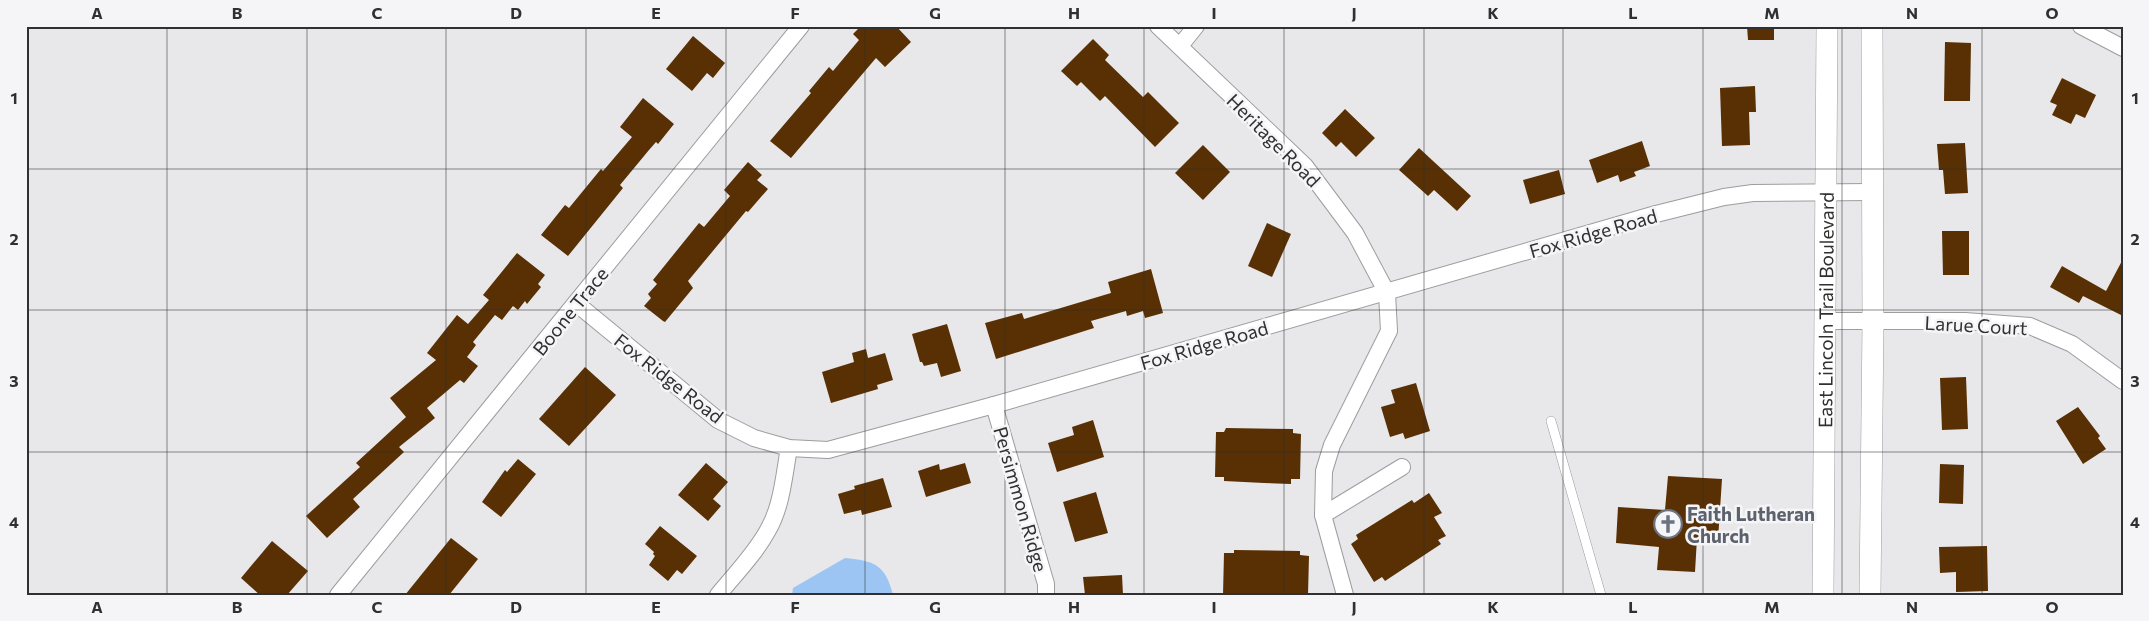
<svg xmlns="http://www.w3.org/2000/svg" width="2149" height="621" font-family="Commissioner,sans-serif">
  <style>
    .water { fill: #9cc5f3 }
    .building { fill: #583003 }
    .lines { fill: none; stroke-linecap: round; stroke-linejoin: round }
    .service-casing { stroke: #9d9c9f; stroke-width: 10 }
    .minor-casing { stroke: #9d9c9f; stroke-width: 18 }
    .tertiary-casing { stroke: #9d9c9f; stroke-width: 22 }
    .service { stroke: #fff; stroke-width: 9 }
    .minor { stroke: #fff; stroke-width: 16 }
    .tertiary { stroke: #fff; stroke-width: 21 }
    .grid { fill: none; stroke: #303031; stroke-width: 1; stroke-opacity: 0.55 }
    .labels { text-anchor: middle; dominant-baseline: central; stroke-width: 5; stroke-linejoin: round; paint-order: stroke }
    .street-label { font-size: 19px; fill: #303031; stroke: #f5f4f7 }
    .worship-label { font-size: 19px; font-weight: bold; fill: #5b616d; stroke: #f5f4f7; text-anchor: start }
    .neatline { fill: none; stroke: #303031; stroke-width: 2 }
    .grid-label { font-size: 16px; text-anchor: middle; font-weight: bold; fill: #303031 }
  </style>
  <rect width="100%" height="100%" fill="#e8e7ea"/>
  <path class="water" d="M845,558C874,561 885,564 893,595H792L793,588Z"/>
  <g class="building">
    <polygon points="861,26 896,26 911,42 885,67 876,58 791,158 770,141 811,93 809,91 829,67 833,71 859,40 853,34"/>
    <polygon points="1747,26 1774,26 1774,40 1748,40"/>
    <polygon points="693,36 725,63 713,78 707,73 692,91 666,69"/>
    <polygon points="1093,39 1109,55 1105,60 1143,97 1148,92 1179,123 1155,147 1105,96 1100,101 1081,82 1077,86 1061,71"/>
    <polygon points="1945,42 1971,43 1970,101 1944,101"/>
    <polygon points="2062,78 2096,95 2085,118 2076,114 2071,124 2052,115 2057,105 2050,102"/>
    <polygon points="1755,86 1756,112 1749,112 1750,145 1722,146 1720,88"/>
    <polygon points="643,98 674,124 658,144 656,142 649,150 620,185 623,188 568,256 541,235 565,205 569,208 601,169 603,171 632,137 620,127"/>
    <polygon points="1345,109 1375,138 1356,157 1341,142 1336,147 1322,133"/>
    <polygon points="1642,141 1650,166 1634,172 1636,176 1620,182 1618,175 1597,183 1589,160"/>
    <polygon points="1965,143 1968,193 1945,194 1943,170 1939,170 1937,144"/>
    <polygon points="1203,145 1230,172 1203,200 1175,173"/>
    <polygon points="1419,148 1471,196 1457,211 1434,190 1428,196 1399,170"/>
    <polygon points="748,162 762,175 757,180 768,189 748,212 746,211 688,281 693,288 665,322 663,321 644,306 651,298 648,294 657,284 653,280 699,223 704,227 730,196 724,190"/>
    <polygon points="1559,170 1565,194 1530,204 1523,180"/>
    <polygon points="1267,223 1291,234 1272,277 1248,266"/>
    <polygon points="1942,231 1969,231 1969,275 1943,275"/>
    <polygon points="517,253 545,275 538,284 541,287 527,304 525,301 518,310 513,306 502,320 495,315 473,342 476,345 467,357 478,366 464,383 460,380 427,408 435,418 399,447 404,452 353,499 360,507 327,538 306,516 360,467 356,463 406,417 390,398 436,360 427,353 457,315 468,324 489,300 483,295"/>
    <polygon points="2123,259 2123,316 2083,296 2079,303 2050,287 2062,266 2106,291"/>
    <polygon points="1151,269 1163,313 1145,318 1143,311 1127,316 1126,311 1091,321 1094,328 996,359 985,323 1022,313 1024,319 1111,293 1108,282"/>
    <polygon points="947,324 961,371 941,377 937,363 924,366 922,362 920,362 912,334"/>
    <polygon points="866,349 868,358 885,353 893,380 877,385 878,389 831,403 822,372 854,362 852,353"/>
    <polygon points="585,367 616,395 569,446 539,419"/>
    <polygon points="1966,377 1968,429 1942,430 1940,378"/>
    <polygon points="1416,383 1430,431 1405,439 1403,433 1390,437 1381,407 1395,403 1391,390"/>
    <polygon points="2078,407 2100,436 2098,438 2106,449 2083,464 2056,421"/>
    <polygon points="1093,420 1104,457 1057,472 1048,443 1074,435 1072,427"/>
    <polygon points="1226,428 1293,429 1293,433 1301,434 1300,479 1291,479 1291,484 1264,483 1224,481 1224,477 1215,477 1216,432 1224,432"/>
    <polygon points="518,459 536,474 501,517 482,502 505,470 507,472"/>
    <polygon points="706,463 728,482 713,499 721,506 708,521 678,495"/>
    <polygon points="965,463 971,483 926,497 918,471 939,464 940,470"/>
    <polygon points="1940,464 1964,465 1963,504 1939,503"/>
    <polygon points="1668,476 1722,479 1718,540 1697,538 1695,572 1657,570 1659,547 1616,543 1618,507 1665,510"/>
    <polygon points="883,478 892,507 862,515 861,510 844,514 838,494 855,489 854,486"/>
    <polygon points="1096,492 1108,533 1075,542 1063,502"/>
    <polygon points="1429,493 1442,513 1434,517 1446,536 1438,540 1441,544 1385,581 1382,577 1374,582 1351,544 1358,539 1356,535 1412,500 1414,503"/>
    <polygon points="660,526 697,556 682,574 677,570 668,581 649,565 655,556 653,554 654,552 645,544"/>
    <polygon points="451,538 478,559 449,595 405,595"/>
    <polygon points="272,541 308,571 287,595 260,595 241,578"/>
    <polygon points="1987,546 1988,591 1956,592 1956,572 1940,573 1939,547"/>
    <polygon points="1234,550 1300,551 1300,555 1309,556 1308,595 1223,595 1224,553 1234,553"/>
    <polygon points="1122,575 1123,595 1085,595 1083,577"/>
  </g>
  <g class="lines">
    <defs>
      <polyline id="service" points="1551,421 1601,595"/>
      <g id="minor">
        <polyline points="1158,26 1305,166 1355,233 1387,293 1389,331 1332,445 1324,471 1323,515 1345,595"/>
        <polyline points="2081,26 2123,48"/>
        <polyline points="1180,46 1196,26"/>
        <polyline points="577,304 718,420 754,438 789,448 828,450 994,405 1656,214 1724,197 1753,193 1872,192"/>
        <polyline points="1825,321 1965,321 2030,326 2072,344 2123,381"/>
        <polyline points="994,405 1046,584 1046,595"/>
        <polyline points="1323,515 1402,467"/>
        <polyline points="338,595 801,26"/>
        <path d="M718,595C735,574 755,554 768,530C782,506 784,475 789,448"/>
      </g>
      <g id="tertiary">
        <path id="s1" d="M1823,595L1827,26"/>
        <polyline points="1870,595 1873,322 1872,26"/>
      </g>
    </defs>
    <use href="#service" class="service-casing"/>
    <use href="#minor" class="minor-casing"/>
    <use href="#tertiary" class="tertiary-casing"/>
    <use href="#service" class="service"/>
    <use href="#minor" class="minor"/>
    <use href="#tertiary" class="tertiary"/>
  </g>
  <path class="grid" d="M167,26V595M307,26V595M446,26V595M586,26V595M726,26V595M865,26V595M1005,26V595M1144,26V595M1284,26V595M1424,26V595M1563,26V595M1703,26V595M1842,26V595M1982,26V595M26,169H2123M26,310H2123M26,452H2123"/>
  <defs>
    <symbol id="church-ring" viewBox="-11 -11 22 22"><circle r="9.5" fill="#f5f4f7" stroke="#6b7280" stroke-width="1.5"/><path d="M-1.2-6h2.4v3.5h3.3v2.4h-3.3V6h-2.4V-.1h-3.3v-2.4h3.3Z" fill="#6b7280"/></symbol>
  </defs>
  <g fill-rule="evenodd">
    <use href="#church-ring" x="1652" y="508" width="32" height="32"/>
  </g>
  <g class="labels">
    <g class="street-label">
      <text transform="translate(1274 140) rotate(45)">Heritage Road</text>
      <text transform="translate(1593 233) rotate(-16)">Fox Ridge Road</text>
      <text stroke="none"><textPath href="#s1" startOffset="285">East Lincoln Trail Boulevard</textPath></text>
      <text transform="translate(570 311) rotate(-51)">Boone Trace</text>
      <text transform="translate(1976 325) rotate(3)">Larue Court</text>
      <text transform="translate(1204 345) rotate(-16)">Fox Ridge Road</text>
      <text transform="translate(669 378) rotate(38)">Fox Ridge Road</text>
      <text transform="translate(1021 499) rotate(74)">Persimmon Ridge</text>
    </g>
    <g class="worship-label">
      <text x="1687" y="513">Faith Lutheran<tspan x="1687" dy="22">Church</tspan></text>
    </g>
  </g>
  <rect width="2149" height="621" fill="none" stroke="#f5f4f7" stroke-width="55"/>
  <rect x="28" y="28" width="2094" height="566" class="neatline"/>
  <g class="grid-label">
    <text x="97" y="19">A</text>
    <text x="237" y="19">B</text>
    <text x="377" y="19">C</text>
    <text x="516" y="19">D</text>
    <text x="656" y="19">E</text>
    <text x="795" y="19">F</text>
    <text x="935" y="19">G</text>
    <text x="1074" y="19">H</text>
    <text x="1214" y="19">I</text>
    <text x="1354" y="19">J</text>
    <text x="1493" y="19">K</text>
    <text x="1633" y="19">L</text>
    <text x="1772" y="19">M</text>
    <text x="1912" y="19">N</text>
    <text x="2052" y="19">O</text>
    <text x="14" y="104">1</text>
    <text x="2135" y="104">1</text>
    <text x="14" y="245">2</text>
    <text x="2135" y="245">2</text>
    <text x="14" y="387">3</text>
    <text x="2135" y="387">3</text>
    <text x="14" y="528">4</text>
    <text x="2135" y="528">4</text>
    <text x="97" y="613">A</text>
    <text x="237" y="613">B</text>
    <text x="377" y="613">C</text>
    <text x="516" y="613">D</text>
    <text x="656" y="613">E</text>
    <text x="795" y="613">F</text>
    <text x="935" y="613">G</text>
    <text x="1074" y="613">H</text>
    <text x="1214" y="613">I</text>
    <text x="1354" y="613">J</text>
    <text x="1493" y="613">K</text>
    <text x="1633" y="613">L</text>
    <text x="1772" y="613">M</text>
    <text x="1912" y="613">N</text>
    <text x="2052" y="613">O</text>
  </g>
</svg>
